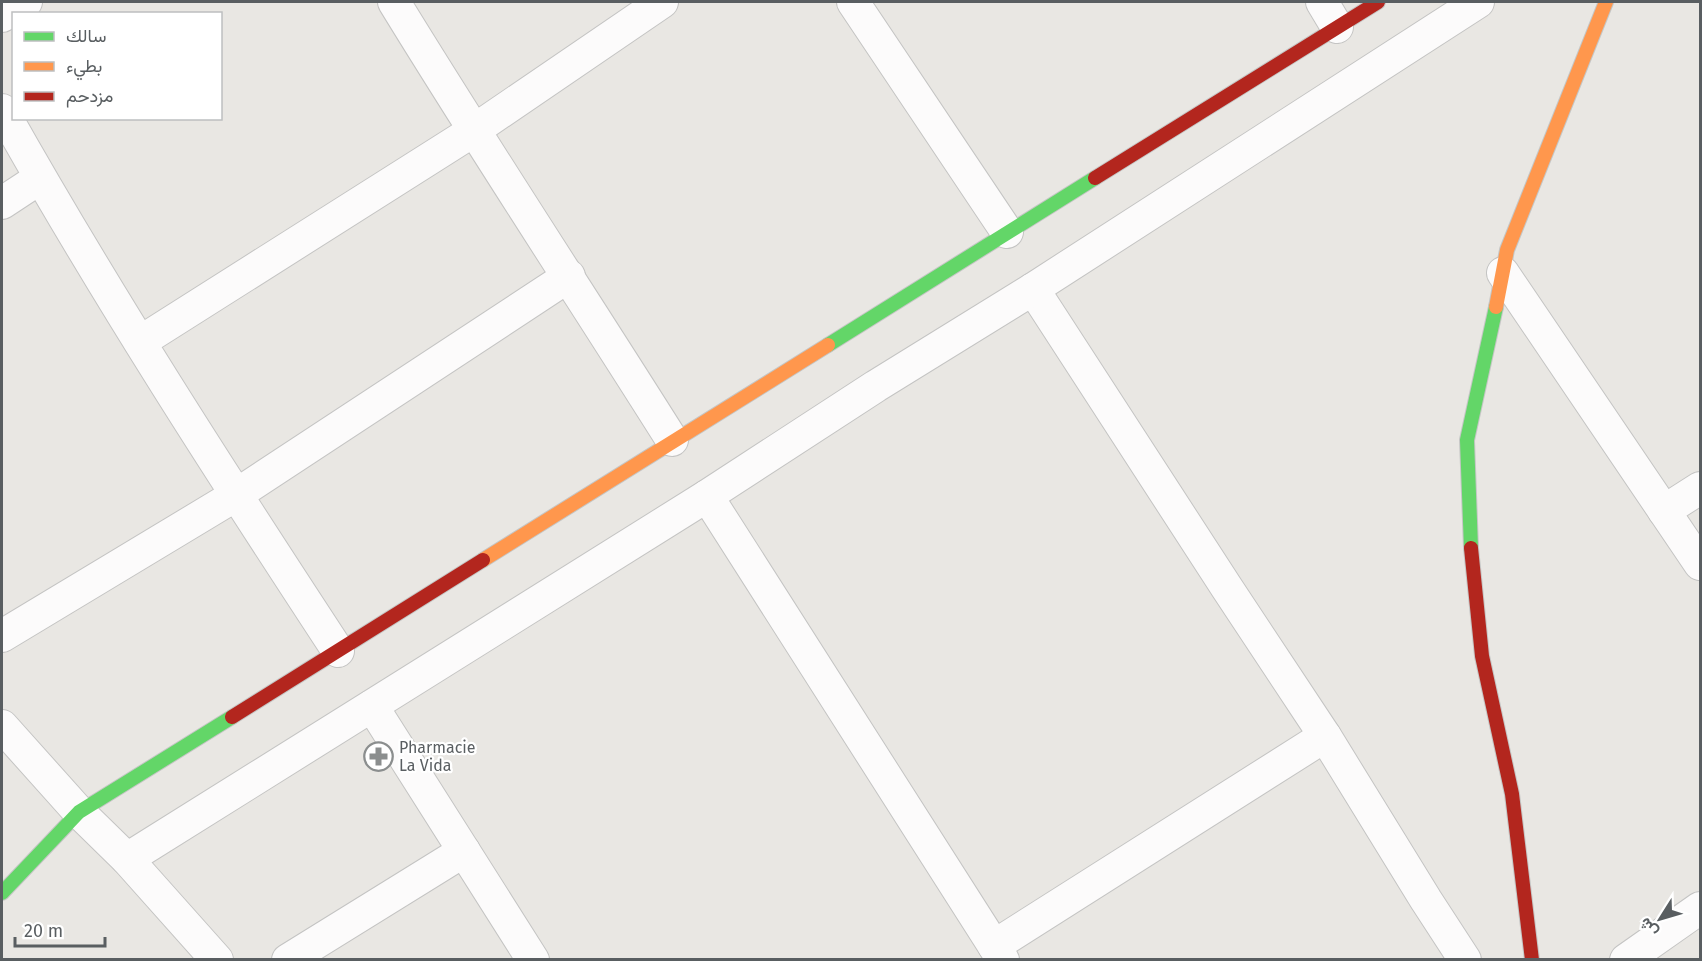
<svg xmlns="http://www.w3.org/2000/svg" width="1702" height="961" font-family="'Fira Sans',Vazirmatn,sans-serif">
  <style>
    .lines { fill: none; stroke-linecap: round; stroke-linejoin: round }
    .street-casing { stroke: #c4c4c3; stroke-width: 34 }
    .fast-casing { stroke: #c5c6c5; stroke-width: 16 }
    .slow-casing { stroke: #c5c6c5; stroke-width: 16 }
    .jam-casing { stroke: #c5c6c5; stroke-width: 16 }
    .street { stroke: #fcfbfb; stroke-width: 32 }
    .fast { stroke: #63d668; stroke-width: 14 }
    .slow { stroke: #ff974d; stroke-width: 14 }
    .jam { stroke: #b3261e; stroke-width: 14 }
    .labels { text-anchor: middle; dominant-baseline: central; stroke-width: 4.5; stroke-linejoin: round; paint-order: stroke }
    .poi-label { font-size: 16px; fill: #595e61; stroke: #fff; text-anchor: start }
  </style>
  <rect width="100%" height="100%" fill="#e9e7e3"/>
  <g class="lines">
    <defs>
      <g id="street">
        <path d="M394,2C484,149 580,294 672,440"/>
        <polyline points="853,2 1007,232"/>
        <polyline points="1322,2 1337,27"/>
        <polyline points="2,16 26,2"/>
        <path d="M2,110C106,295 222,474 338,651"/>
        <polyline points="2,203 40,178"/>
        <polyline points="1503,273 1700,564"/>
        <polyline points="1033,289 1227,588 1325,736 1426,900 1465,960"/>
        <polyline points="140,342 473,131 662,2"/>
        <polyline points="707,496 1003,960"/>
        <polyline points="1664,511 1700,488"/>
        <polyline points="2,636 236,495 569,276"/>
        <polyline points="372,706 533,960"/>
        <polyline points="2,726 79,812 127,859 217,960"/>
        <polyline points="127,859 707,496 876,386 1033,289 1478,2"/>
        <polyline points="994,946 1325,736"/>
        <polyline points="288,960 464,851"/>
        <polyline points="1626,960 1700,908"/>
      </g>
      <g id="fast">
        <polyline points="828,345 1095,178"/>
        <polyline points="1471,548 1467,440 1496,307"/>
        <polyline points="2,893 79,812 232,717"/>
      </g>
      <g id="slow">
        <polyline points="1496,307 1507,250 1606,2"/>
        <polyline points="483,560 828,345"/>
      </g>
      <g id="jam">
        <polyline points="1095,178 1378,2"/>
        <polyline points="1471,548 1482,656 1512,794 1532,960"/>
        <polyline points="232,717 483,560"/>
      </g>
    </defs>
    <use href="#street" class="street-casing"/>
    <use href="#fast" class="fast-casing"/>
    <use href="#slow" class="slow-casing"/>
    <use href="#jam" class="jam-casing"/>
    <use href="#street" class="street"/>
    <use href="#fast" class="fast"/>
    <use href="#slow" class="slow"/>
    <use href="#jam" class="jam"/>
  </g>
  <defs>
    <symbol id="pharmacy-ring" viewBox="-11 -11 22 22"><circle r="9.5" fill="#fff" stroke="#8b8e8e" stroke-width="1.5"/><path d="M-2-6h4v4h4v4h-4v4h-4v-4h-4v-4h4Z" fill="#8b8e8e"/></symbol>
  </defs>
  <g fill-rule="evenodd">
    <use href="#pharmacy-ring" x="362" y="740" width="33" height="33"/>
  </g>
  <g class="labels">
    <g class="poi-label">
      <text x="399" y="747">Pharmacie<tspan x="399" dy="18">La Vida</tspan></text>
    </g>
  </g>
  <rect width="1702" height="961" fill="none" stroke="#595e61" stroke-width="6"/>
  <rect x="12" y="12" width="210" height="108" fill="#ffffff" stroke="#bdbfc0" stroke-width="1.5"/>
  <rect x="24" y="32" width="30" height="9" fill="#63d668" stroke="#bdbfc0" stroke-width="1.5"/>
  <text x="66" y="42" font-size="18" fill="#595e61">سالك</text>
  <rect x="24" y="62" width="30" height="9" fill="#ff974d" stroke="#bdbfc0" stroke-width="1.5"/>
  <text x="66" y="72" font-size="18" fill="#595e61">بطيء</text>
  <rect x="24" y="92" width="30" height="9" fill="#b3261e" stroke="#bdbfc0" stroke-width="1.5"/>
  <text x="66" y="102" font-size="18" fill="#595e61">مزدحم</text>
  <g transform="translate(1660 919) rotate(233)" stroke="#ffffff" stroke-width="4.5" paint-order="stroke">
  <path d="M0-4.5L10 22L0 15L-10 22Z" fill="#595e61"/>
  <text y="-9" font-size="16" font-weight="bold" text-anchor="middle" fill="#595e61">ش</text>
  </g>
  <path d="M15 937v9h90v-9" fill="none" stroke="#595e61" stroke-width="3"/>
  <text x="24" y="937" font-size="18" fill="#595e61" stroke="#ffffff" stroke-width="4.5" paint-order="stroke">20 m</text>
</svg>
